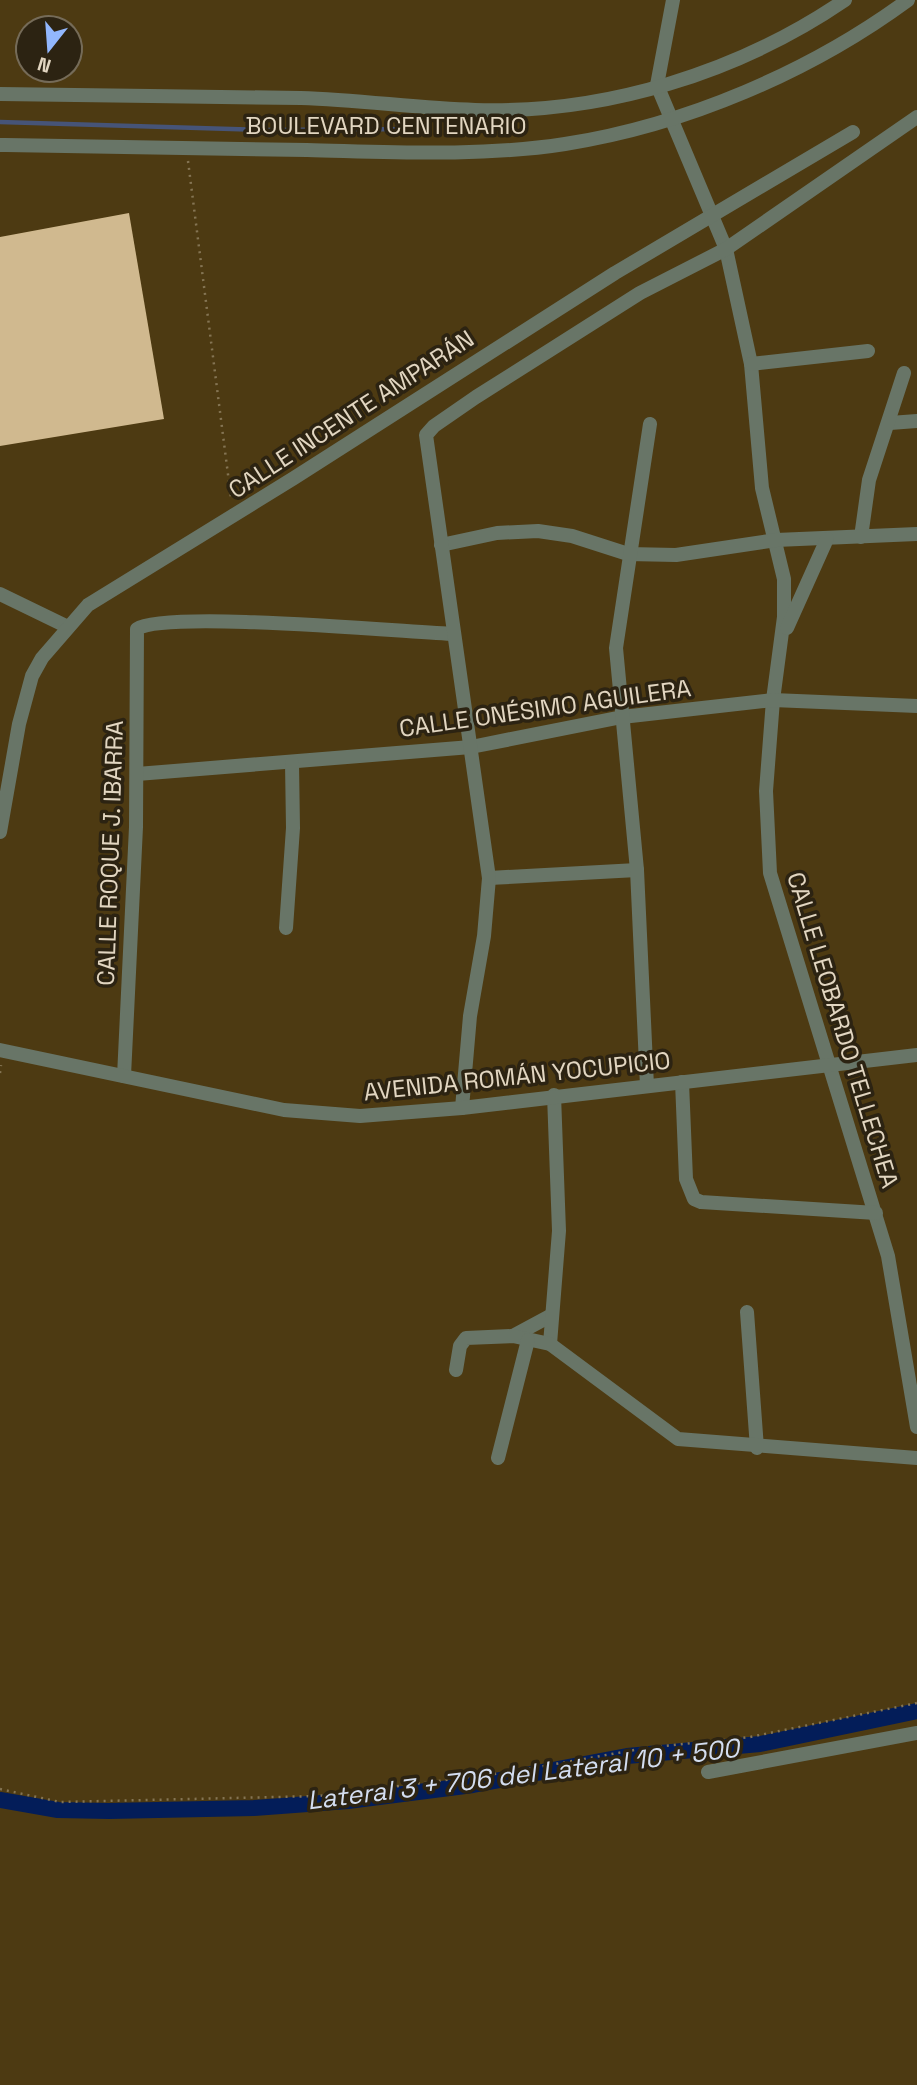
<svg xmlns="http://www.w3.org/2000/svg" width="917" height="2085" font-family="'Space Grotesk',sans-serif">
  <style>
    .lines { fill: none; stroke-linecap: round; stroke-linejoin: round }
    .stream { stroke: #465478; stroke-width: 4.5 }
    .canal { stroke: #031d59; stroke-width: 16 }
    .building { fill: #d0b98f }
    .path { stroke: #847453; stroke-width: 2.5; stroke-dasharray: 2 5; stroke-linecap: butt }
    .minor { stroke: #687567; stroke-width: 14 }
    .tertiary { stroke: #687567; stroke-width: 14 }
    .labels { text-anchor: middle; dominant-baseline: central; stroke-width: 7; stroke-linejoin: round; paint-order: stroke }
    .street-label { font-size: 24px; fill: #e2d6c1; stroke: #2c2312 }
    .water-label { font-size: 26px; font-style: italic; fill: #d3ddf0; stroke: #2c2312 }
  </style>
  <rect width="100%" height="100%" fill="#4d3a12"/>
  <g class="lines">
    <polyline class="stream" points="0,122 266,130 419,129"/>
    <polyline class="canal" points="0,1800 58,1810 109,1811 254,1808 348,1801 473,1785 627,1756 760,1744 917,1711"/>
  </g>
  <polygon class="building" points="129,213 164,419 0,446 0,237"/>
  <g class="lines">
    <g class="path">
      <polyline points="188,161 231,498"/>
      <polyline points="0,1073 1,1065"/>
      <polyline points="0,1789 60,1802 319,1796 510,1772 646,1748 750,1737 917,1703"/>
    </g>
    <g class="minor">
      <polyline points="673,0 657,85 726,249 751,364 762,488 784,579 784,617 773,700 766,791 770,873 888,1256 917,1427"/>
      <polyline points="751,364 868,351"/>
      <polyline points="890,423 917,421"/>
      <polyline points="861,537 869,480 904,373"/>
      <polyline points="441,545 497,533 538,531 572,536 628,554 676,555 776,540 917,534"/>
      <polyline points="0,594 68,627"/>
      <polyline points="787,628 827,539"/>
      <polyline points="137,774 471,747 622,717 773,700 917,706"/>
      <polyline points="0,832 19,724 32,676 42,658 88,605 294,478 615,273 853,132"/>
      <polyline points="489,878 637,870"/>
      <polyline points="286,928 293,828 292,763"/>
      <path d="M124,1076L136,827L137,629C165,610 405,632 454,634"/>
      <polyline points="682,1082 686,1179 694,1199 701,1202 876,1213"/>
      <polyline points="647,1086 637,870 616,648 650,424"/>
      <polyline points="462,1108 470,1016 484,936 489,878 426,435 434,426 476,397 640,293 726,249 917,117"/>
      <polyline points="747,1312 757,1448"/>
      <polyline points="513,1336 552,1315"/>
      <polyline points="550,1344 559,1231 554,1095"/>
      <polyline points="456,1370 460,1346 466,1338 513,1336 550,1344 678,1439 917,1458"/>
      <polyline points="498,1458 528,1340"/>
      <polyline points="708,1772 917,1733"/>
    </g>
    <g class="tertiary">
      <path d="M0,94C100,96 201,96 301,98C360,100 417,108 475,110C605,114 738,73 845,0"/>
      <path d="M0,145C102,147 204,148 307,150C393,152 480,157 565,144C686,125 810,72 908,0"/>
      <polyline points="0,1050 284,1110 360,1116 462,1108 917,1055"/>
    </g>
  </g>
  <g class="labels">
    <g class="street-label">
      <text x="386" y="125">BOULEVARD CENTENARIO</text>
      <text transform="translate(351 414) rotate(-33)">CALLE INCENTE AMPARÁN</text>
      <text transform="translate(545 708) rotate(-8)">CALLE ONÉSIMO AGUILERA</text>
      <text transform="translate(110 853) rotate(-88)">CALLE ROQUE J. IBARRA</text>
      <text transform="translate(843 1030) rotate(73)">CALLE LEOBARDO TELLECHEA</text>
      <text transform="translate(517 1076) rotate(-6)">AVENIDA ROMÁN YOCUPICIO</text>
    </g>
    <g class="water-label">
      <text transform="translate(523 1774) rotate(-7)">Lateral 3 + 706 del Lateral 10 + 500</text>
    </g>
  </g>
  <g transform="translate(49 49) rotate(197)"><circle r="33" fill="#2c2312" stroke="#756b58" stroke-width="2"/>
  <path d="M0-5L12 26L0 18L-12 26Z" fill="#92b7fd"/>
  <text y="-10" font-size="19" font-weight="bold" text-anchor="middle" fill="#e2d6c1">N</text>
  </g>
</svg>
